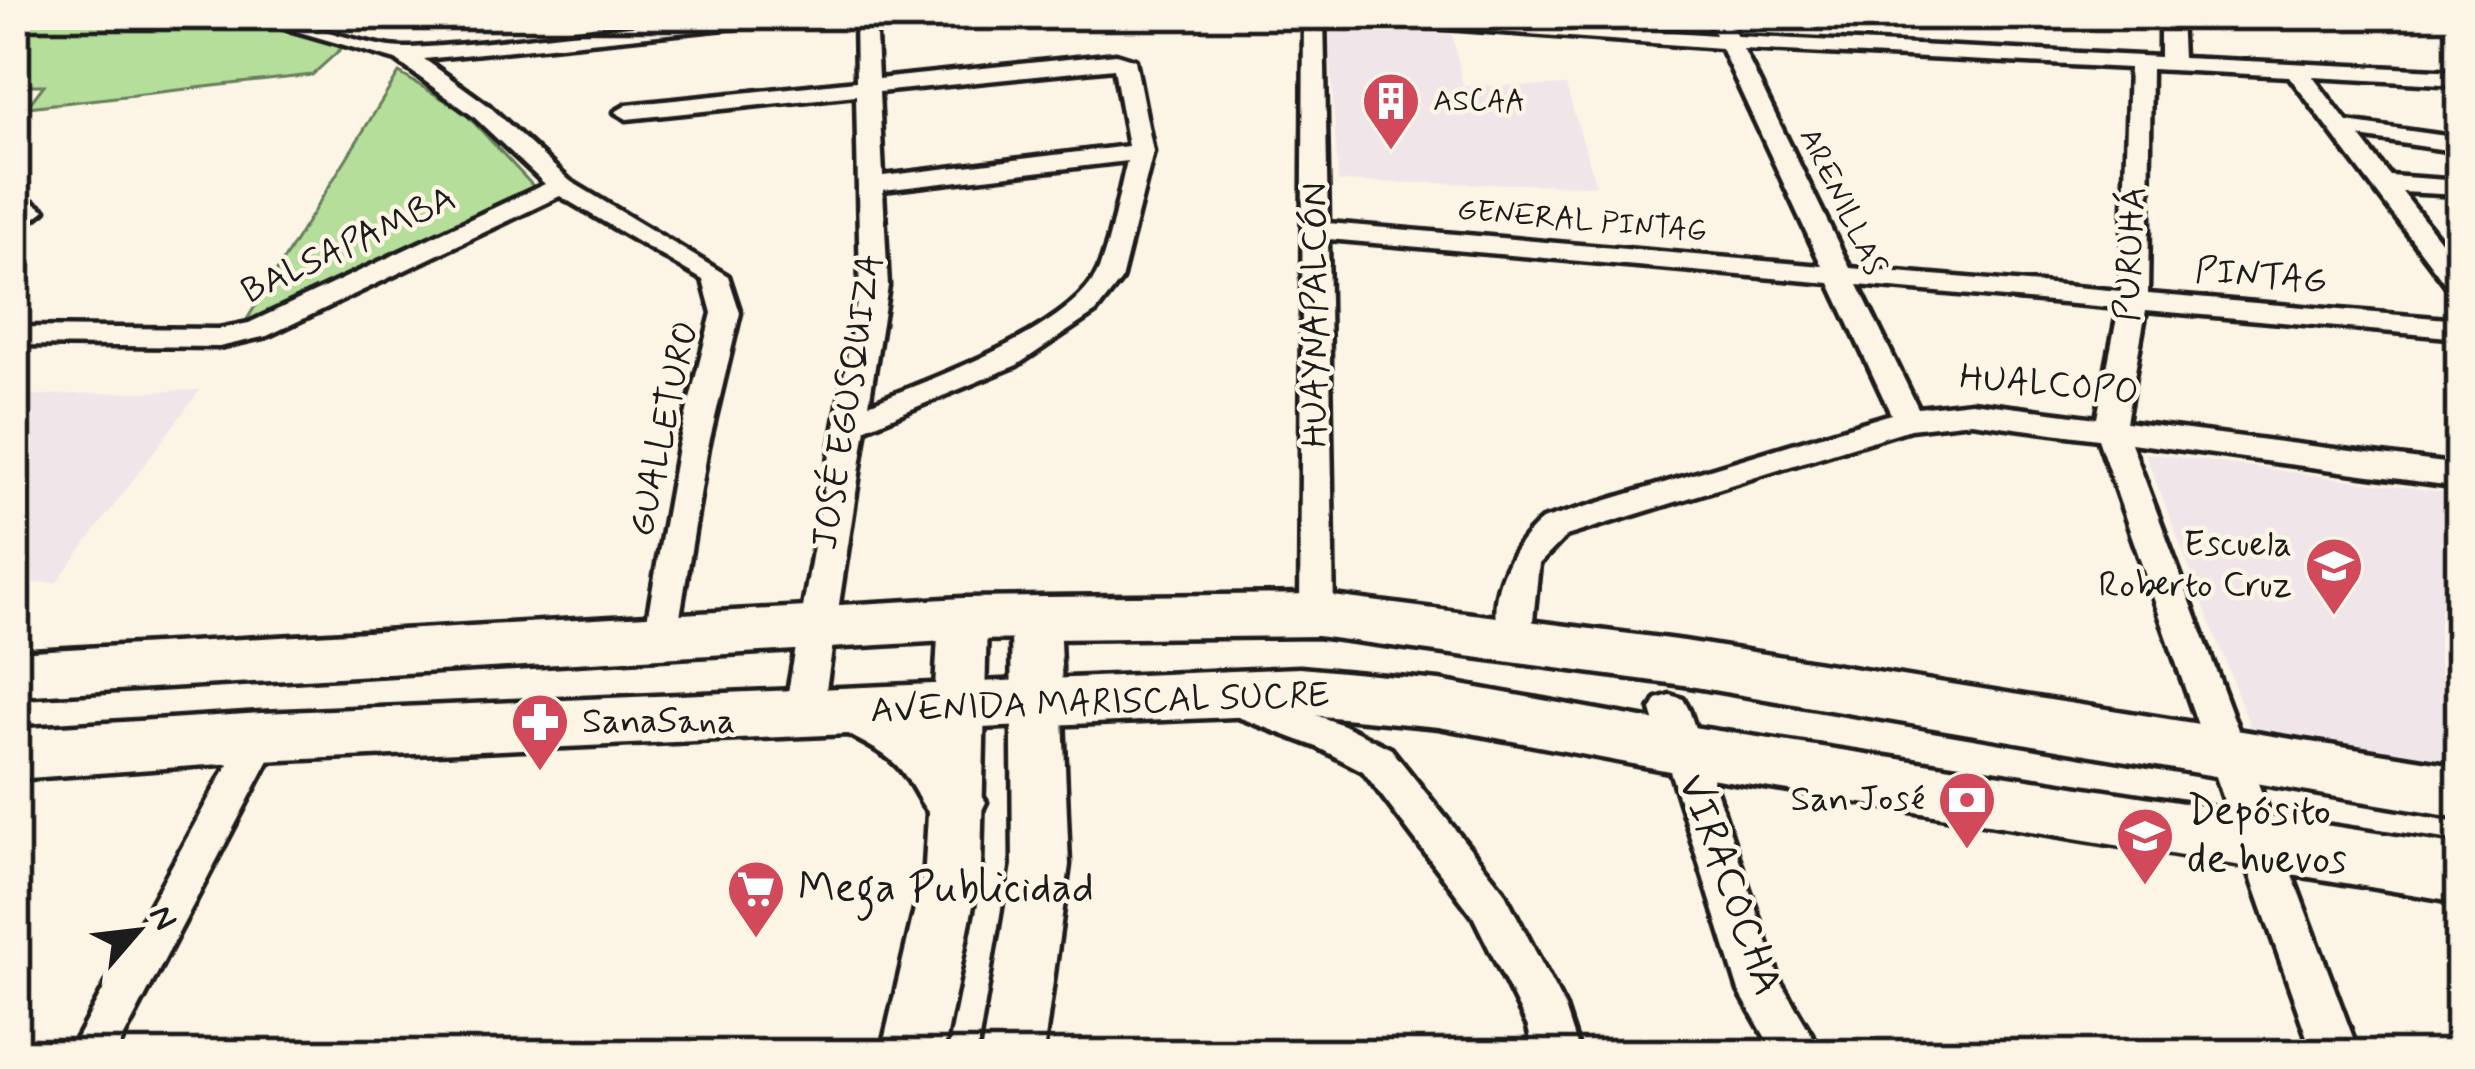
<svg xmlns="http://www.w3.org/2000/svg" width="2475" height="1069" font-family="Mynerve,sans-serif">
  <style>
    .built { fill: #f0e6ea }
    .green { fill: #b5de9b; stroke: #687d5c; stroke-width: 3 }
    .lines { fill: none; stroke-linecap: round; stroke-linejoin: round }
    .minor-casing { stroke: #1c1c1c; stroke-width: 9 }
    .secondary-casing { stroke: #1c1c1c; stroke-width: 9 }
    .primary-casing { stroke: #1c1c1c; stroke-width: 9 }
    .minor { fill: #fcf5e5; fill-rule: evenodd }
    .secondary { fill: #fcf5e5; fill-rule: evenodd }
    .primary { fill: #fcf5e5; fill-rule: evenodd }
    .labels { text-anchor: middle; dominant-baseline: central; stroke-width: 9; stroke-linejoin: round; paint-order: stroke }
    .far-poi-label { font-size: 30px; fill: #1c1c1c; stroke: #fcf5e5; text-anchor: start }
    .far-street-label { font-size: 30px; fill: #1c1c1c; stroke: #fcf5e5 }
    .street-label { font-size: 36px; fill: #1c1c1c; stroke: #fcf5e5 }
    .poi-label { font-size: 36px; fill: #1c1c1c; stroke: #fcf5e5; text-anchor: end }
    .near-poi-label { font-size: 42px; fill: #1c1c1c; stroke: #fcf5e5; text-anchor: start }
    .near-street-label { font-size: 42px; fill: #1c1c1c; stroke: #fcf5e5 }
  </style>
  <rect width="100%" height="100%" fill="#fcf5e5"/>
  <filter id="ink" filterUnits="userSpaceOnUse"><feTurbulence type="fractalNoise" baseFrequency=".00833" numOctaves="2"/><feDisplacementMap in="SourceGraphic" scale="24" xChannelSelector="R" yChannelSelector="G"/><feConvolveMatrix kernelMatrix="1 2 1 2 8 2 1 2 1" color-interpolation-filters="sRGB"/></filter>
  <g filter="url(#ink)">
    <g class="built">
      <polygon points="1329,32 1452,33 1463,85 1566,86 1596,185 1338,182"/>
      <polygon points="200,390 57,582 15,584 15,396"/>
      <polygon points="2145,453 2452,493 2460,506 2460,761 2251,729"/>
    </g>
    <g class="green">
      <polygon points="15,15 219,15 344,46 312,75 27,107 44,85 15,85"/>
      <polygon points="399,73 463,111 534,187 246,321"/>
    </g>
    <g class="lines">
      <defs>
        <g id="minor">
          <path d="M241,15C299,15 363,50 411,48C542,41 671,15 803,15L793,21L424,59L489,106L570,181L728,276L740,313L708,447L675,647H649L644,637L678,447L712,313L703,280L560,196L267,336L219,347L15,345V327L219,329L249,323L545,184L473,116L396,60Z"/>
          <path d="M855,15H875L878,79L1116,54L1135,60L1153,152L1121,280L1096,312L1017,365L866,428L822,715L816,726L803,730L790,726L784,715L860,286L856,95L627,119L615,112L627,105L856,81ZM1114,68L1128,146L883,176L879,92ZM1127,161C1118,196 1112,236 1099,269C1074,330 928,380 869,404L888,286L883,190Z"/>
          <path d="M1304,15H1324L1328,223L1822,266L1721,48L1349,21L1339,15H1437L1715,35L1706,15H1726L1737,36L2160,57V15H2180L2182,58L2460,71V85L2313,77L2347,122L2460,138V152L2360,137L2390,176L2460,181V195L2402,192L2460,266V292L2450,290L2289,76L2151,69L2148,294L2460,320V338L2146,310L2126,422L2460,465V487L2131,443L2359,1054H2313L2098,439L1971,422L1910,429L1566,536L1539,564L1530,648H1504C1481,604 1508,548 1542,520L1891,414L1830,283L1328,239L1334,615L1329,624H1305L1300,615ZM1743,49L2129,68L2121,291L1850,268ZM1858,285L2119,308L2097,418L1971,402L1918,408Z"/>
          <polygon points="2375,15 2395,15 2395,21 2378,25"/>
          <polygon points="32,202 45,210 15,234 15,212"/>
          <polygon points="1230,684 1343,725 1391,749 1503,890 1565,1008 1580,1054 1534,1054 1528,1027 1473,916 1363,771 1317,747 1217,709 1212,699 1217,689"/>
          <polygon points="1670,695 1683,699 1689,710 1780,981 1823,1054 1775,1054 1739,991 1651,710 1657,699"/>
          <polygon points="262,721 275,726 281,737 115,1054 68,1054 249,726"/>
        </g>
        <g id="secondary">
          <polygon points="1035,598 1052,603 1059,616 1069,865 1043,1054 981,1054 1013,865 1011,616 1018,603"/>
          <polygon points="963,601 980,606 987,619 981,866 943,1054 881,1054 925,866 939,619 946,606"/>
        </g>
        <g id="primary">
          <polygon points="1317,594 1684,641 2460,766 2460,818 1684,685 1317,636 963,640 15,696 15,652 963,598"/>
          <path d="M1300,668L1439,681L1680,725L2460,846V902L1680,773L1439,727L1300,714L937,730L986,802L977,820C920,841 925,788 891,760C879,750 862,742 848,734L262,761L15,779V729L262,713Z"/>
        </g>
      </defs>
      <use href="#minor" class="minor-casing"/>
      <use href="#secondary" class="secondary-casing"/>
      <use href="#primary" class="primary-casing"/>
      <use href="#minor" class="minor"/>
      <use href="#secondary" class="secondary"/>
      <use href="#primary" class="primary"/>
    </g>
  </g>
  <defs>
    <symbol id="building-pin" viewBox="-11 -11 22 30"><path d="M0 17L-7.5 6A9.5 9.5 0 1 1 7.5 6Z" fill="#d1495b" stroke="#fcf5e5"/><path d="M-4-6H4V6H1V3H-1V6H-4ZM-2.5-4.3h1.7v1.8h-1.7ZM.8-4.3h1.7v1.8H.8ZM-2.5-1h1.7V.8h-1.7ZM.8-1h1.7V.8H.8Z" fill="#fff"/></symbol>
    <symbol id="school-pin" viewBox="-11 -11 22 30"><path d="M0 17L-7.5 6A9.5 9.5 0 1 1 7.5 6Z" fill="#d1495b" stroke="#fcf5e5"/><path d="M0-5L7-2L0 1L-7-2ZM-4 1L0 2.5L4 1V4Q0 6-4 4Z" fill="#fff"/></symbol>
    <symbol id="pharmacy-pin" viewBox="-11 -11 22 30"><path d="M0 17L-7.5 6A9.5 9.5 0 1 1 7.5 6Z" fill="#d1495b" stroke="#fcf5e5"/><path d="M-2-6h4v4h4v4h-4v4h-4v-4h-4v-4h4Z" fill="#fff"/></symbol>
    <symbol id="bank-pin" viewBox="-11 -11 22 30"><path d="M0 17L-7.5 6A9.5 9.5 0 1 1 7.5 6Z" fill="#d1495b" stroke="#fcf5e5"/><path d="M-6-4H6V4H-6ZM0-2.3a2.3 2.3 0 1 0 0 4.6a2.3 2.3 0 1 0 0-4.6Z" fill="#fff"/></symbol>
    <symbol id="supermarket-pin" viewBox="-11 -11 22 30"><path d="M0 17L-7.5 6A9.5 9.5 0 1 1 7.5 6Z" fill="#d1495b" stroke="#fcf5e5"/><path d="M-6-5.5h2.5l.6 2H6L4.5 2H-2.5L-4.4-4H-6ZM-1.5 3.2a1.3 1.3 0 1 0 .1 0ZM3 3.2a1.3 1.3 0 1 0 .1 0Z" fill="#fff"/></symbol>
  </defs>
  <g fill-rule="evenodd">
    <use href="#building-pin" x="1358" y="68" width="66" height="90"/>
    <use href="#school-pin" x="2301" y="533" width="66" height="90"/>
    <use href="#pharmacy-pin" x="507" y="689" width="66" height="90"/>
    <use href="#bank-pin" x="1934" y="767" width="66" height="90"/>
    <use href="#school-pin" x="2112" y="803" width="66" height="90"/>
    <use href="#supermarket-pin" x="723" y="856" width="66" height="90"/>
  </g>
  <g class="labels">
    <g class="far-poi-label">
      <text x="1433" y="101">ASCAA</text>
    </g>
    <g class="far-street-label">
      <text transform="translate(1842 202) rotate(64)">ARENILLAS</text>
      <text transform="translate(1582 221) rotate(5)">GENERAL PINTAG</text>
    </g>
    <g class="street-label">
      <text transform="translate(349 246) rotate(-25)">BALSAPAMBA</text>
      <text transform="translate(2132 254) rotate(-87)">PURUHÁ</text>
      <text transform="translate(2261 277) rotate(5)">PINTAG</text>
      <text transform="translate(1316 315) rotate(-90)">HUAYNAPALCÓN</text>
      <text transform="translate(2049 386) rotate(5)">HUALCOPO</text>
      <text transform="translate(849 402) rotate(-81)">JOSÉ EGUSQUIZA</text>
      <text transform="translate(665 429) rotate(-78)">GUALLETURO</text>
      <text transform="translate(1100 704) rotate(-2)">AVENIDA MARISCAL SUCRE</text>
    </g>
    <g class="poi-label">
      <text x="2292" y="545">Escuela<tspan x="2292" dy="41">Roberto Cruz</tspan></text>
      <text x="582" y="722" text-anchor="start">SanaSana</text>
      <text x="1925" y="800">San José</text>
    </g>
    <g class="near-poi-label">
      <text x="2187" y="812">Depósito<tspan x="2187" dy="48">de huevos</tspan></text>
      <text x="798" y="889">Mega Publicidad</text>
    </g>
    <g class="near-street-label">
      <text transform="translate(1729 885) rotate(70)">VIRACOCHA</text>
    </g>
  </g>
  <rect width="2475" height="1069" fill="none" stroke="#fcf5e5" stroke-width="60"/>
  <rect x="30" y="30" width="2415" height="1009" fill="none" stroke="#1c1c1c" stroke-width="4.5" filter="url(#ink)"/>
  <g transform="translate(138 931) rotate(62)" stroke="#fcf5e5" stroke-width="9" paint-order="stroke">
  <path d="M0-9L21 45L0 30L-21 45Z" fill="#1c1c1c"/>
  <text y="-18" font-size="33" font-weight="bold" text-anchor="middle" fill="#1c1c1c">N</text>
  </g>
</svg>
